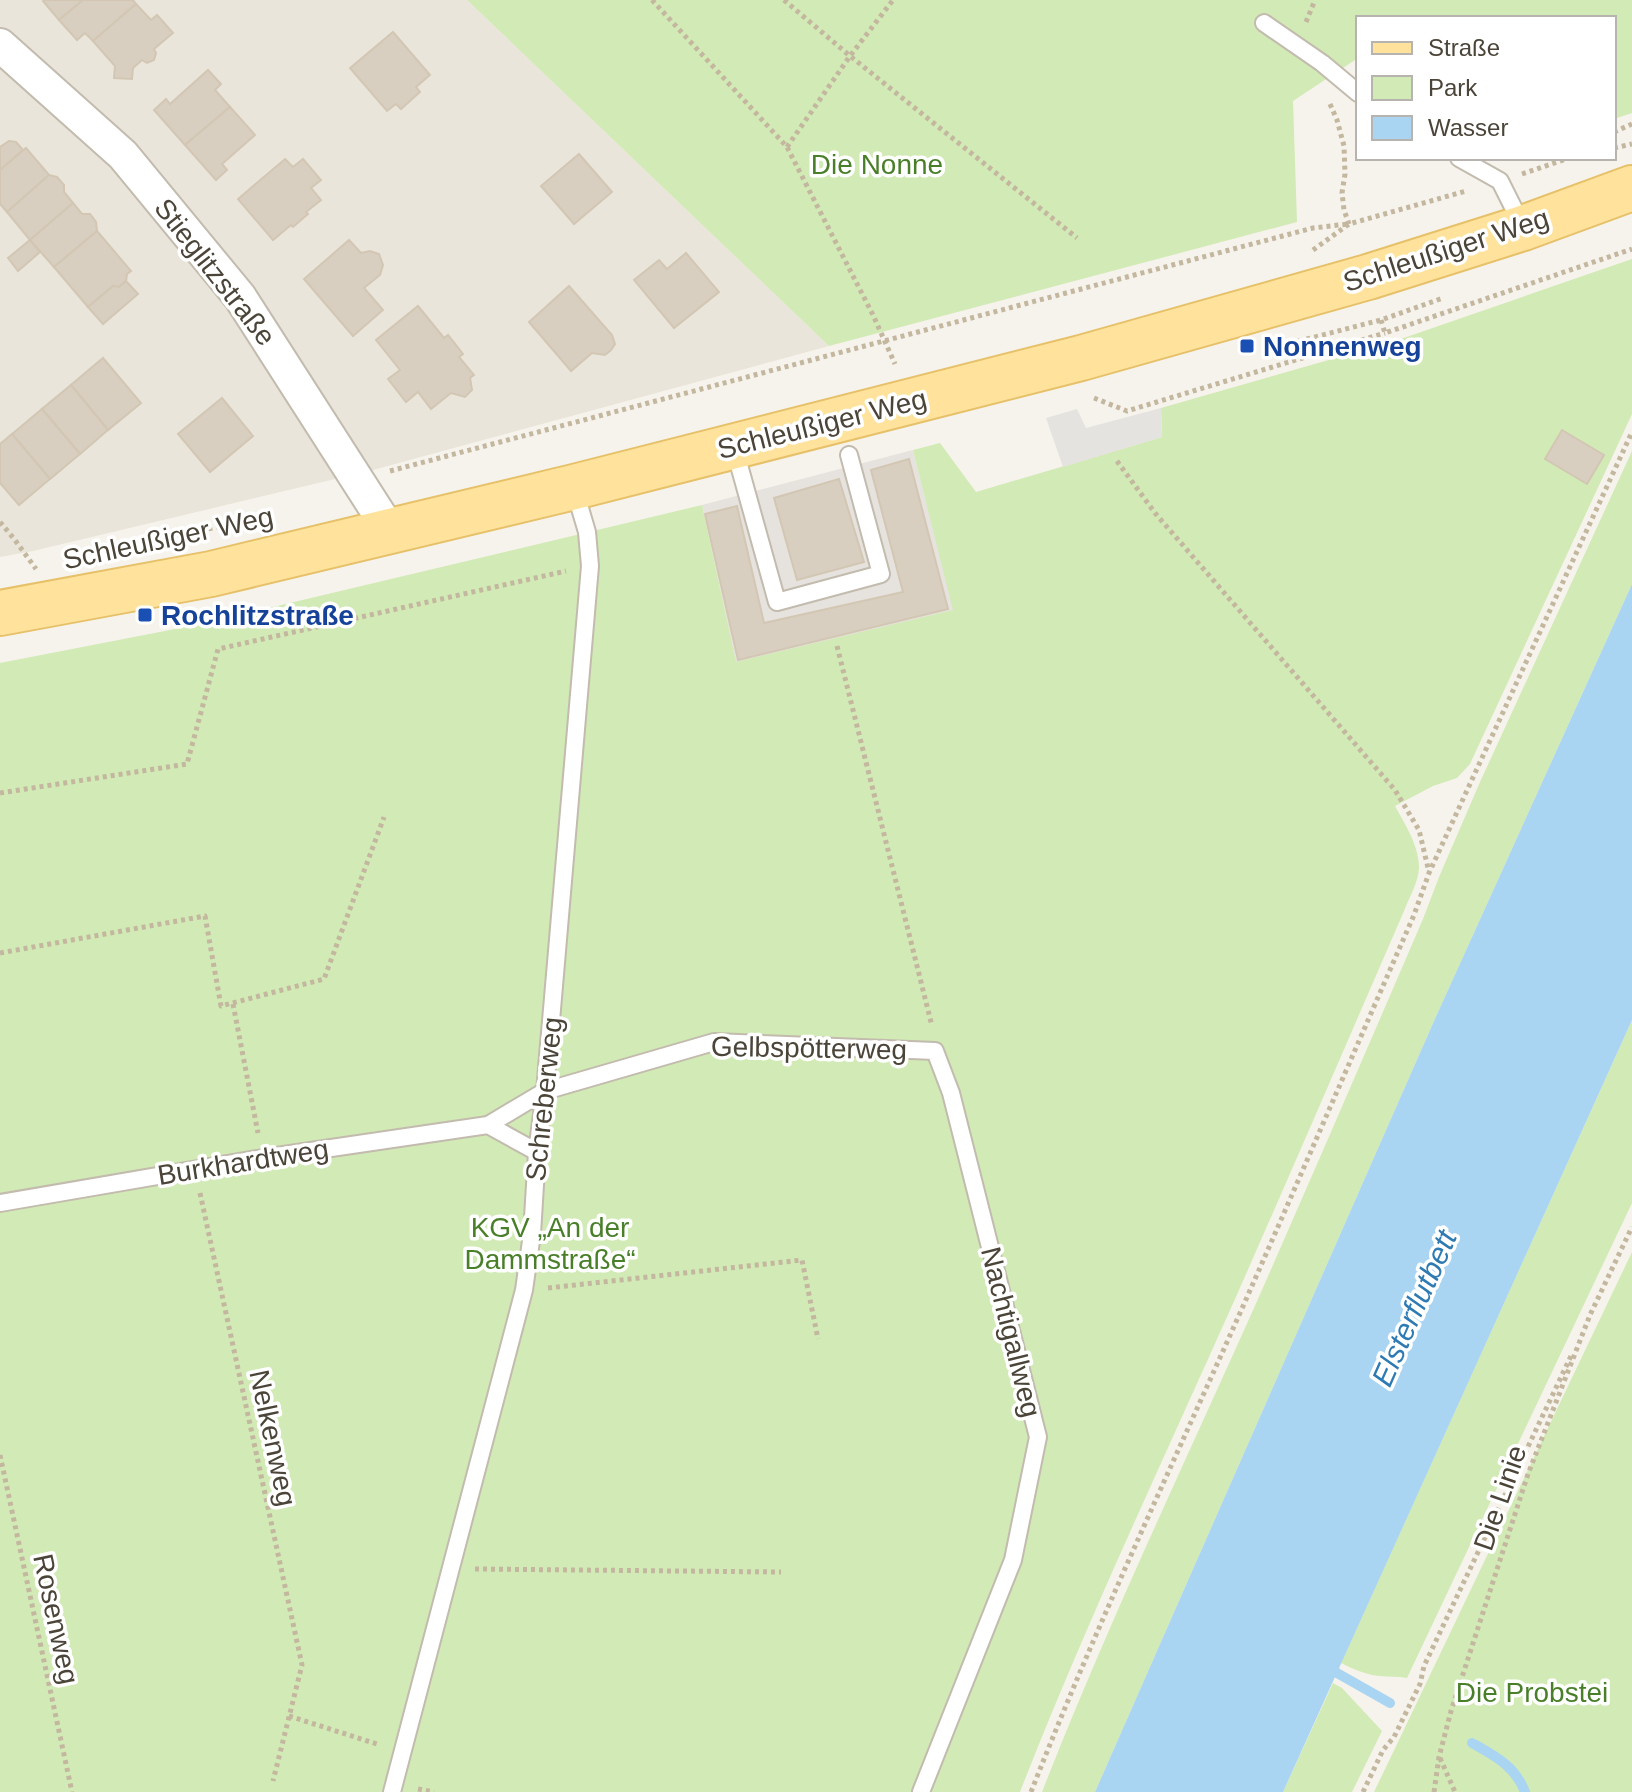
<svg xmlns="http://www.w3.org/2000/svg" width="1632" height="1792" viewBox="0 0 1632 1792" font-family="Arial,sans-serif">
<rect width="100%" height="100%" fill="#f6f3ec"/>
<!-- residential -->
<path fill="#eae5da" d="M0,0H467L829,346L373,470L33,551L0,557Z"/>
<!-- industrial -->
<path fill="#e6e2dd" d="M913,450L954,610L736,663L702,505Z"/>
<!-- green -->
<g fill="#d2eab5">
<path d="M467,0H1632V113L1614,119V18H1358V58L1293,101L1297,222L829,346Z"/>
<path d="M1632,259V414L1470,764L1457,778L1433,786L1395,806C1405,824 1419,846 1419,867C1419,881 1409,898 1404,911C1348,1040 1292,1170 1235,1299C1162,1463 1085,1625 1020,1792H0V663L206,623L702,505L736,662L953,610L913,450L940,443L976,492L1162,437L1161,408L1395,341Z"/>
<path d="M1632,451V584L1434,1021L1095,1792H1042C1106,1628 1182,1469 1254,1308C1311,1179 1367,1049 1423,919L1439,877L1480,782Z"/>
<path d="M1632,1020V1203L1407,1678C1398,1676 1389,1677 1380,1676C1367,1675 1353,1669 1341,1663Z"/>
<path d="M1632,1252V1792H1374L1399,1740Z"/>
<path d="M1333,1683L1342,1688L1382,1731L1352,1792H1283Z"/>
</g>
<!-- parking -->
<path fill="#e5e3e0" d="M1161,408L1162,437L1063,467L1046,418L1077,409L1086,428Z"/>
<!-- water -->
<path fill="#a9d4f2" d="M1632,584V1020L1283,1792H1095L1434,1021Z"/>
<g fill="none" stroke-linecap="round" stroke-linejoin="round">
<!-- stream -->
<g stroke="#a9d4f2" stroke-width="10">
<path d="M1327,1665L1337,1673L1390,1703"/>
<path d="M1472,1743C1495,1756 1515,1766 1525,1792"/>
</g>
</g>
<!-- building -->
<g fill="#d8cfc1" stroke="#d3c7b4" stroke-width="2">
<path d="M44,0H83L59,20L43,1Z"/>
<path d="M83,0H133L136,4L93,41L85,33L77,40L59,20Z"/>
<path d="M136,4L151,20L157,15L173,33L154,49L156,53L154,60L147,63L142,60L133,68L132,79L114,78L115,66L93,41Z"/>
<path d="M393,32L430,75L416,87L420,92L401,109L396,104L387,111L350,68Z"/>
<path d="M208,70L221,84L215,90L230,107L185,145L154,110L166,99L170,104Z"/>
<path d="M230,107L255,135L222,164L227,170L216,180L185,145Z"/>
<path d="M9,141L16,142L23,150L0,170V147Z"/>
<path d="M26,148L49,175L7,212L0,204V170Z"/>
<path d="M579,154L612,192L574,224L541,186Z"/>
<path d="M285,159L293,167L303,159L321,180L311,188L321,200L306,212L308,214L293,227L291,225L273,240L238,199Z"/>
<path d="M49,175L57,177L64,185V192L73,203L30,240L7,212Z"/>
<path d="M73,203L82,214H90L96,222L97,231L54,267L30,240Z"/>
<path d="M97,231L131,271L127,274L126,281L119,287L113,286L88,307L54,267Z"/>
<path d="M30,240L40,252L18,271L8,258Z"/>
<path d="M349,240L361,253L370,251L379,254L383,265L380,275L364,288L383,310L353,336L304,279Z"/>
<path d="M686,253L719,292L674,328L634,280L659,260L667,269Z"/>
<path d="M126,281L138,294L103,324L88,307L113,286L119,287Z"/>
<path d="M569,286L612,335L615,344L611,350L605,355L592,353L571,371L529,322Z"/>
<path d="M418,306L444,338L448,335L463,354L459,357L474,375L470,378L472,390L465,397L451,393L431,409L418,392L406,402L388,379L400,370L376,340Z"/>
<path d="M103,358L141,403L108,430L71,385Z"/>
<path d="M71,385L108,430L80,454L42,409Z"/>
<path d="M222,398L253,436L210,472L178,434Z"/>
<path d="M42,409L80,454L50,479L12,434Z"/>
<path d="M1562,430L1604,455L1587,484L1545,459Z"/>
<path d="M12,434L50,479L19,505L0,483V444Z"/>
<path d="M909,459L948,609L738,660L705,514L737,506L764,623L903,592L871,470Z"/>
<path d="M839,479L864,562L797,580L774,498Z"/>
</g>
<g fill="none" stroke-linecap="round" stroke-linejoin="round">
<defs>
<g id="service">
<path d="M1264,23L1322,63L1358,93"/>
<path d="M1459,158L1500,181L1523,227"/>
<path d="M734,447L777,602L881,574L849,455"/>
<path d="M488,1125L545,1091L714,1042L935,1051L951,1093L1038,1437L1013,1560L921,1792"/>
<path d="M0,1203L263,1158L488,1125L537,1152"/>
<path d="M392,1792L524,1290L532,1234L537,1152L545,1091L590,566L587,532L574,488"/>
</g>
<path id="minor" d="M0,45L123,155L240,297L390,531"/>
<path id="primary" d="M0,613L211,574L574,487L1081,358L1368,277L1523,228L1632,188"/>
</defs>
<!-- service casing -->
<use href="#service" stroke="#c2bbae" stroke-width="20"/>
<!-- minor casing -->
<use href="#minor" stroke="#c2bbae" stroke-width="36"/>
<!-- primary casing -->
<use href="#primary" stroke="#e6c16a" stroke-width="48"/>
<!-- path -->
<g stroke="#c4b79f" stroke-width="5" stroke-dasharray="4 4" stroke-linecap="butt">
<path d="M652,0L787,147L873,315L895,364"/>
<path d="M784,0L850,56L1077,238"/>
<path d="M1306,22L1315,0"/>
<path d="M1330,104L1337,120L1344,146L1345,174L1342,193L1344,210L1349,224"/>
<path d="M1614,132L1632,124"/>
<path d="M787,147L850,56L893,0"/>
<path d="M1614,148L1632,144"/>
<path d="M1522,174L1569,158"/>
<path d="M1313,250L1349,224L1466,191"/>
<path d="M1381,320L1385,333L1632,249"/>
<path d="M1291,343L1381,320L1443,298"/>
<path d="M1094,398L1127,411L1385,333"/>
<path d="M1117,461L1155,513L1395,790L1419,830L1429,872"/>
<path d="M390,471L1313,228L1348,224"/>
<path d="M0,522L15,540L36,569"/>
<path d="M138,544L273,515"/>
<path d="M837,646L932,1026"/>
<path d="M0,793L187,764L218,649L566,571"/>
<path d="M0,953L205,916L221,1006L324,979L384,817"/>
<path d="M233,1004L258,1133"/>
<path d="M200,1193L302,1665L273,1781"/>
<path d="M548,1288L802,1260L818,1339"/>
<path d="M0,1455L72,1792"/>
<path d="M475,1569L781,1572"/>
<path d="M289,1716L380,1745"/>
<path d="M1440,1758L1455,1792"/>
<path d="M418,1789L434,1792"/>
<path d="M1031,1792C1096,1626 1172,1466 1244,1304C1301,1175 1357,1045 1414,915L1429,873L1632,432"/>
<path d="M1363,1792L1383,1750L1394,1737L1420,1684L1424,1666L1571,1356"/>
<path d="M1434,1792L1439,1757L1451,1711L1528,1474L1590,1315L1632,1227"/>
</g>
<!-- service -->
<use href="#service" stroke="#fff" stroke-width="16"/>
<!-- minor -->
<use href="#minor" stroke="#fff" stroke-width="32"/>
<!-- primary -->
<use href="#primary" stroke="#ffe39c" stroke-width="44"/>
</g>
<!-- markers -->
<g fill="#1a4fb4" stroke="#fff" stroke-width="3">
<rect x="1239" y="338" width="16" height="16" rx="4"/>
<rect x="137" y="607" width="16" height="16" rx="4"/>
</g>
<g text-anchor="middle" dominant-baseline="central" stroke-width="7" stroke-linejoin="round" paint-order="stroke">
<!-- park labels -->
<g font-size="28" fill="#4a7f2a" stroke="#fff">
<text x="877" y="164">Die Nonne</text>
<text x="550" y="1227">KGV „An der<tspan x="550" dy="32">Dammstraße“</tspan></text>
<text x="1532" y="1692">Die Probstei</text>
</g>
<!-- street labels -->
<g font-size="28" fill="#4b4439" stroke="#fff">
<text transform="translate(1446 250) rotate(-18)">Schleußiger Weg</text>
<text transform="translate(215 272) rotate(52)">Stieglitzstraße</text>
<text transform="translate(822 424) rotate(-14)">Schleußiger Weg</text>
<text transform="translate(168 538) rotate(-12)">Schleußiger Weg</text>
<text transform="translate(809 1048) rotate(1)">Gelbspötterweg</text>
<text transform="translate(544 1099) rotate(-84)">Schreberweg</text>
<text transform="translate(243 1162) rotate(-9)">Burkhardtweg</text>
<text transform="translate(1011 1332) rotate(76)">Nachtigallweg</text>
<text transform="translate(273 1438) rotate(78)">Nelkenweg</text>
<text transform="translate(1500 1498) rotate(-71)">Die Linie</text>
<text transform="translate(56 1619) rotate(78)">Rosenweg</text>
</g>
<!-- transit labels -->
<g font-size="28" font-weight="bold" fill="#164399" stroke="#fff" text-anchor="start">
<text x="1263" y="346">Nonnenweg</text>
<text x="161" y="615">Rochlitzstraße</text>
</g>
<!-- water labels -->
<g font-size="30" font-style="italic" fill="#2e7ab2" stroke="#fff">
<text transform="translate(1414 1308) rotate(-66)">Elsterflutbett</text>
</g>
</g>
<!-- legend -->
<rect x="1356" y="16" width="260" height="144" fill="#ffffff" stroke="#b7b4b0" stroke-width="2"/>
<rect x="1372" y="42" width="40" height="12" fill="#ffe39c" stroke="#b7b4b0" stroke-width="2"/>
<text x="1428" y="56" font-size="24" fill="#4b4439">Straße</text>
<rect x="1372" y="76" width="40" height="24" fill="#d2eab5" stroke="#b7b4b0" stroke-width="2"/>
<text x="1428" y="96" font-size="24" fill="#4b4439">Park</text>
<rect x="1372" y="116" width="40" height="24" fill="#a9d4f2" stroke="#b7b4b0" stroke-width="2"/>
<text x="1428" y="136" font-size="24" fill="#4b4439">Wasser</text>
</svg>
